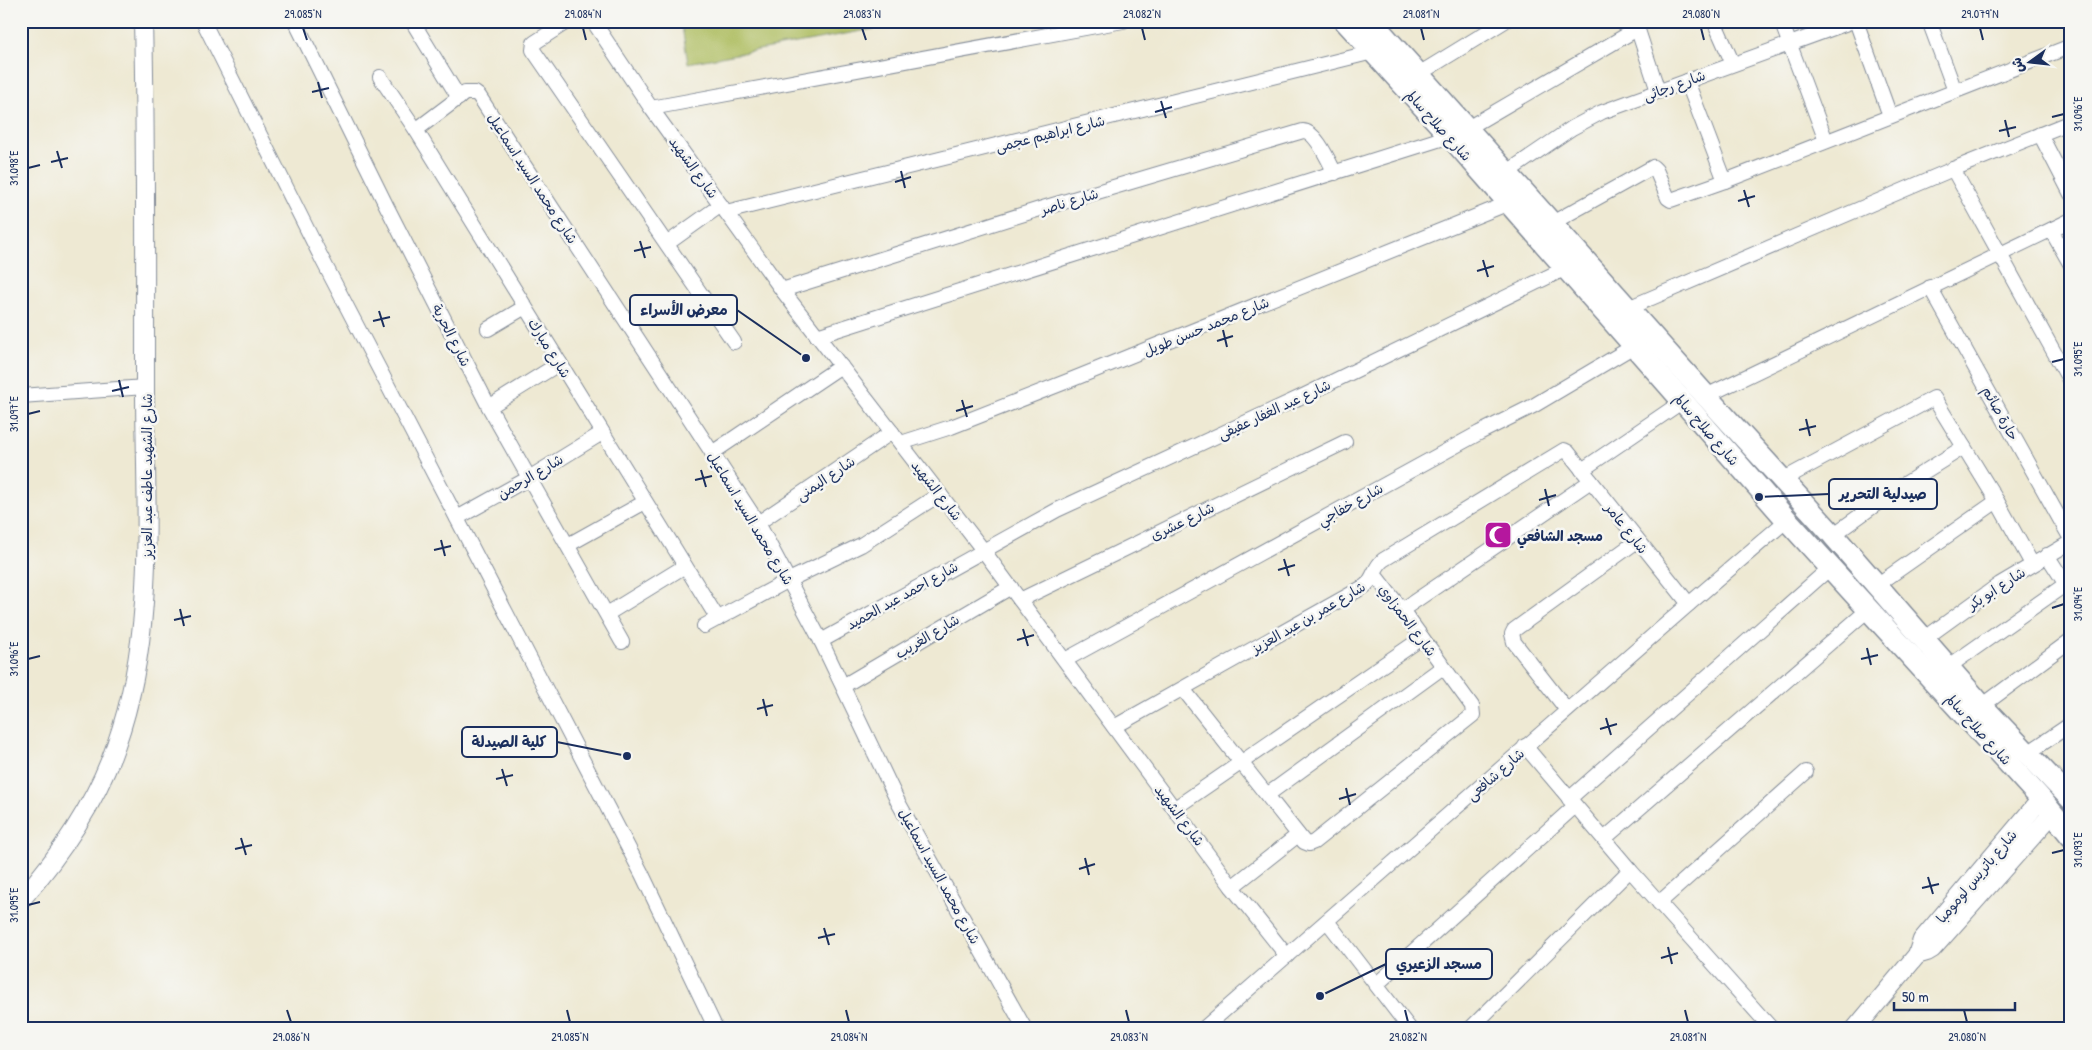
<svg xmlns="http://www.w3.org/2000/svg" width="2092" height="1050" viewBox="0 0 2092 1050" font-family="'Patrick Hand','Playpen Sans Arabic',sans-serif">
<rect width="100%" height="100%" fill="#f6f6f2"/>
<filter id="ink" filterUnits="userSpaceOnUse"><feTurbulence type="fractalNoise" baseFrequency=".02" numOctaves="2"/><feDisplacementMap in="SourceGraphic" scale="10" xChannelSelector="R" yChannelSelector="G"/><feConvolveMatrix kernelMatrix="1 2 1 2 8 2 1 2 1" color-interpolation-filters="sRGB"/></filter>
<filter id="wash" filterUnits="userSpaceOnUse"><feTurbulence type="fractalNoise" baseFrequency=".0096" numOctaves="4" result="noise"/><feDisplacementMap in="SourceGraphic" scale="20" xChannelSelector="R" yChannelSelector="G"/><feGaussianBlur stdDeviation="1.12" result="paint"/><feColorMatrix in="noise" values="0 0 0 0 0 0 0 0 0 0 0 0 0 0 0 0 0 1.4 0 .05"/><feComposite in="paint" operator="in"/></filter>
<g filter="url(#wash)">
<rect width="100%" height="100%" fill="#eee9d3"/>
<!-- park -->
<path fill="#aebd60" stroke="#64765f" d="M681,21H916L688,63Z"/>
</g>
<g filter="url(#ink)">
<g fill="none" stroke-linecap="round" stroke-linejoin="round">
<defs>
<g id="minor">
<path d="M203,21L323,261L642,874L716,1029"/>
<path d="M295,21L386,205L489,407L622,642"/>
<path d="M412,21L459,98"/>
<path d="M568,21L534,43L533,50L734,342"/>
<path d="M593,21L651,108L782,290L983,550L1232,887L1287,956"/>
<path d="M1635,21L1658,91"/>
<path d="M1714,21L1733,64"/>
<path d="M1781,21L1826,141"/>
<path d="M1856,21L1890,116"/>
<path d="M1929,21L1955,91"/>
<path d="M1417,75L1505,21"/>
<path d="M380,77L416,130L718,619"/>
<path d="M1687,81L1725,181L2071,46"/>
<path d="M651,108L1123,21"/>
<path d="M1466,129L1637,29"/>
<path d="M416,130L465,93H475L479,96L758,523L821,641L898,802L1025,1029"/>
<path d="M2040,134L2071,194"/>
<path d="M1953,169L2071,383"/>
<path d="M1506,173L1572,128L1602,112L1853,21"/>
<path d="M726,212L1373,52"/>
<path d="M1552,223L1653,167L1656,170L1668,198L1671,200L1725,181"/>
<path d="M2051,230L2071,265"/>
<path d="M668,243L721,205"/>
<path d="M1930,287L2071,539"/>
<path d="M782,290L1043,208L1303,131C1316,131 1329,162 1335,173"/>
<path d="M1628,308L1953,169L2071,122"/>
<path d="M488,329L525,307"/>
<path d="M817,336L1450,136"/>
<path d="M21,396L145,387"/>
<path d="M1706,396L2071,220"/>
<path d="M489,407L560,363"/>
<path d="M901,443L951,427L1073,379L1509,203"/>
<path d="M712,453L841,366"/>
<path d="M1582,470L1683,401"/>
<path d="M1782,480L1934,398L1997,501L2032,564"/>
<path d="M457,518L529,478L602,433"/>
<path d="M758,523L892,432"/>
<path d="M1833,535L1900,487L1964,447"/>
<path d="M568,545L645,502"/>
<path d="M2047,555L2070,591"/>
<path d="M1877,585L1997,501"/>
<path d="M1020,600L1345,442"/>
<path d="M1402,610L1591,481"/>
<path d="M607,614L685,566"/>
<path d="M704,626L789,580L861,545L940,494"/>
<path d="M1924,639L2000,584L2071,542"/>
<path d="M821,641L1057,510L1305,395L1566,268"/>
<path d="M1065,660L1479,433L1533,406L1634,346"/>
<path d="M1948,667L2066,584"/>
<path d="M843,686L1011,587"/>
<path d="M1183,689L1304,842L1309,844L1314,842L1473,715L1472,706L1402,610L1374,574"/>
<path d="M1982,706L2071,640"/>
<path d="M1567,710L1514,642L1512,634L1514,630L1637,541"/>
<path d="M1114,727L1365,586C1374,579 1374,567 1383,560L1564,450L1568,452L1689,604"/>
<path d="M1525,746L1630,870L1772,1029"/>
<path d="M2028,753L2071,724"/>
<path d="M1267,795L1443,667"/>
<path d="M1569,799L1831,567"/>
<path d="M1175,808L1422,638"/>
<path d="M1604,839L1869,609"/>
<path d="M1232,887L1298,835"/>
<path d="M1659,903L1806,772"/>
<path d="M1327,921L1410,1029"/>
<path d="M1377,984L1575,806"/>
<path d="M1203,1029L1689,604L1787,520"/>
<path d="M1470,1029L1630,870"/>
</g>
<g id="tertiary">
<path d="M21,900C61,854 96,803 116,745C157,630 145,506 145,387C145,265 146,143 143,21"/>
<path d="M1917,955L1927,952L1932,949L2053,813"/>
<path d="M1855,1029L1917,955L1922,940L2041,799"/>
</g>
<g id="primary">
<path d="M1345,21L1450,136L1787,520L2041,799L2071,836"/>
<path d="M1371,21L1706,396L1833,535L1982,706L2071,799"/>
</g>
</defs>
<!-- minor casing -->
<use href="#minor" stroke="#848c98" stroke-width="16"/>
<!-- tertiary casing -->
<use href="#tertiary" stroke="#848c98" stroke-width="20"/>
<!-- primary casing -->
<use href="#primary" stroke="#848c98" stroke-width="24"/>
<!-- minor -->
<use href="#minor" stroke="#fff" stroke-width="14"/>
<!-- tertiary -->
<use href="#tertiary" stroke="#fff" stroke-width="18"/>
<!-- primary -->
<use href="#primary" stroke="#fff" stroke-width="21"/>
</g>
</g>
<!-- ticks -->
<path fill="none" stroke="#1b2f5e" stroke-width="2" d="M303,28L307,40M583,28L586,40M862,28L866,40M1142,28L1145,40M1421,28L1424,40M1701,28L1704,40M1980,28L1983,40M318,82L322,98M312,92L329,88M1161,101L1166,118M1155,112L1172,107M2052,117L2064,114M2005,120L2009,137M1999,131L2016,127M57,151L62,168M51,162L68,158M28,168L40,165M901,171L905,188M895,182L911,177M1744,190L1749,207M1738,201L1755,196M640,241L645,258M634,251L651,247M1483,260L1488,277M1477,271L1494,266M379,311L384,327M373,321L390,317M1223,330L1227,347M1217,341L1233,336M2052,362L2064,359M119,380L123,397M112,391L129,387M962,400L967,417M956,411L973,406M28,414L40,411M1806,419L1810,436M1799,430L1816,426M701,470L706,487M695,480L712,476M1545,489L1549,506M1539,500L1556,495M441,540L445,556M434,550L451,546M1284,559L1289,576M1278,570L1295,565M2052,608L2064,604M180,609L184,626M174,620L191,616M1023,629L1028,646M1017,640L1034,635M1867,648L1871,665M28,659L40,656M1861,659L1878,655M763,699L767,716M757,709L773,705M1606,718L1611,735M1600,729L1617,724M502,769L507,786M496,779L513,775M1346,788L1350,805M1339,799L1356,794M241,838L246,855M235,849L252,845M2052,853L2064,850M1085,858L1089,875M1079,869L1095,864M1928,877L1933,894M1922,888L1939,884M28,905L40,902M824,928L829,945M818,938L835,934M1668,947L1672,964M1661,958L1678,953M287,1010L291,1022M567,1010L570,1022M846,1010L849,1022M1126,1010L1129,1022M1405,1010L1408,1022M1685,1010L1688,1022M1964,1010L1967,1022"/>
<!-- icons -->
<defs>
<symbol id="mosque-square" viewBox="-11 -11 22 22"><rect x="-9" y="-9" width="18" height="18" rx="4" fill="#b5179e" stroke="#f6f6f2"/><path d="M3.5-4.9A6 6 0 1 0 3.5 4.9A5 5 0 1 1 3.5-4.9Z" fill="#fff"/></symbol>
</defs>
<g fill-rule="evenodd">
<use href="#mosque-square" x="1482" y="519" width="32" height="32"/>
</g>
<g text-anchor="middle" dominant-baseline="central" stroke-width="5" stroke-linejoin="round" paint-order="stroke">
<!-- street labels -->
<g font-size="14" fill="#1b2f5e" stroke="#f6f6f2">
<text transform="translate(1674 85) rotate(-20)">شارع رجائى</text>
<text transform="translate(1439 125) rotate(48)">شارع صلاح سالم</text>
<text transform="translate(1050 133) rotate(-14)">شارع ابراهيم عجمى</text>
<text transform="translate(694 167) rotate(54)">شارع الشهيد</text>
<text transform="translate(533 178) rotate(57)">شارع محمد السيد اسماعيل</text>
<text transform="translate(1069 201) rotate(-17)">شارع ناصر</text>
<text transform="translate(1206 326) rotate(-22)">شارع محمد حسن طويل</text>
<text transform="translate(452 335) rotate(63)">شارع الحرية</text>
<text transform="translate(550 348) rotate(58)">شارع مبارك</text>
<text transform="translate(1274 409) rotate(-25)">شارع عبد الغفار عفيفى</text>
<text transform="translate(2001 413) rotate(61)">حارة صائم</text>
<text transform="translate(1707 429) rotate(49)">شارع صلاح سالم</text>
<text transform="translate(146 476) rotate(-90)">شارع الشهيد عاطف عبد العزيز</text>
<text transform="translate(530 476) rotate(-31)">شارع الرحمن</text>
<text transform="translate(825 478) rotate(-34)">شارع اليمنى</text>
<text transform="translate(937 490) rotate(52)">شارع الشهيد</text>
<text transform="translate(1350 504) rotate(-29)">شارع خفاجي</text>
<text transform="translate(751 518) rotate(59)">شارع محمد السيد اسماعيل</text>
<text transform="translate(1182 521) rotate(-26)">شارع عشرى</text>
<text transform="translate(1627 528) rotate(52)">شارع عامر</text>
<text transform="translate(1996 588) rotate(-33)">شارع ابو بكر</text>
<text transform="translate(902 595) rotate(-29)">شارع احمد عبد الحميد</text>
<text transform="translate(1308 617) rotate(-30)">شارع عمر بن عبد العزيز</text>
<text transform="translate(1408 620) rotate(53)">شارع الحمزاوي</text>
<text transform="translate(927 636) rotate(-31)">شارع الغريب</text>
<text transform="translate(1979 729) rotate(48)">شارع صلاح سالم</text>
<text transform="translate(1495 774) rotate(-41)">شارع شافعى</text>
<text transform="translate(1180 815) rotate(53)">شارع الشهيد</text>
<text transform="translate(940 876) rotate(61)">شارع محمد السيد اسماعيل</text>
<text transform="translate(1976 876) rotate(-50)">شارع باتريس لومومبا</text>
</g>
<!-- poi labels -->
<g font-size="14" font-weight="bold" fill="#1b2f5e" stroke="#f6f6f2" text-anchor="start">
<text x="1517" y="535">مسجد الشافعي</text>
</g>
</g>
<!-- callouts -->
<path fill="none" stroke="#1b2f5e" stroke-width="2" d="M806 358L737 310M1759 497L1829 494M627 756L557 742M1320 996L1386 964"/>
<g fill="#1b2f5e" stroke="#f6f6f2" stroke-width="2">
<circle cx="806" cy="358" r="5"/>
<circle cx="1759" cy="497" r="5"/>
<circle cx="627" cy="756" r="5"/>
<circle cx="1320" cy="996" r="5"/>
</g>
<g fill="#f6f6f2" stroke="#1b2f5e" stroke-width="2">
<rect x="630" y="295" width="107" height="30" rx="5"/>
<rect x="1829" y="479" width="108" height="30" rx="5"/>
<rect x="462" y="727" width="95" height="30" rx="5"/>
<rect x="1386" y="949" width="106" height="30" rx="5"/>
</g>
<g font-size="15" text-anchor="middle" font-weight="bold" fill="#1b2f5e">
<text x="684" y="315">معرض الأسراء</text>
<text x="1883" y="499">صيدلية التحرير</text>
<text x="509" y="747">كلية الصيدلة</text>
<text x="1439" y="969">مسجد الزعيري</text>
</g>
<!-- margin -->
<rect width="2092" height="1050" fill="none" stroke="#f6f6f2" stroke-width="55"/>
<!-- north arrow -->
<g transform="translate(2030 62) rotate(255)" stroke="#f6f6f2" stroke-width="4" paint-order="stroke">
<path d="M0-4L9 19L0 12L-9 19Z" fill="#1b2f5e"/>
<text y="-8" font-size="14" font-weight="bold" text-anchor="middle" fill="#1b2f5e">ش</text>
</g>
<!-- scale -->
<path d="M1894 1002v8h121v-8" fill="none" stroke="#1b2f5e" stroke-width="2.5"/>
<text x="1902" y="1002" font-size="15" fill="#1b2f5e" stroke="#f6f6f2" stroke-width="4" paint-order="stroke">50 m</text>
<rect x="28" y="28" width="2036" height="994" fill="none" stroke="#1b2f5e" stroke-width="2"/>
<g font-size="12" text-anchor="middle" fill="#1b2f5e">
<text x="303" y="18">29.085°N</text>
<text x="583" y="18">29.084°N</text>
<text x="862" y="18">29.083°N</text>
<text x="1142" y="18">29.082°N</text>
<text x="1421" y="18">29.081°N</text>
<text x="1701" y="18">29.080°N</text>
<text x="1980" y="18">29.079°N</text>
<text transform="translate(2078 114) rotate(-90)" y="4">31.096°E</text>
<text transform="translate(14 168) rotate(-90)" y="4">31.098°E</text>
<text transform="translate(2078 359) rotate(-90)" y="4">31.095°E</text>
<text transform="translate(14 414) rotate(-90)" y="4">31.097°E</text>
<text transform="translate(2078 604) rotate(-90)" y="4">31.094°E</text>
<text transform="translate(14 659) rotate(-90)" y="4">31.096°E</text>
<text transform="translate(2078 850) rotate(-90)" y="4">31.093°E</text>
<text transform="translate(14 905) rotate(-90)" y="4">31.095°E</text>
<text x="291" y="1041">29.086°N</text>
<text x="570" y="1041">29.085°N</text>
<text x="849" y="1041">29.084°N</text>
<text x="1129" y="1041">29.083°N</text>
<text x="1408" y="1041">29.082°N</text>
<text x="1688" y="1041">29.081°N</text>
<text x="1967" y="1041">29.080°N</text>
</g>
</svg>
